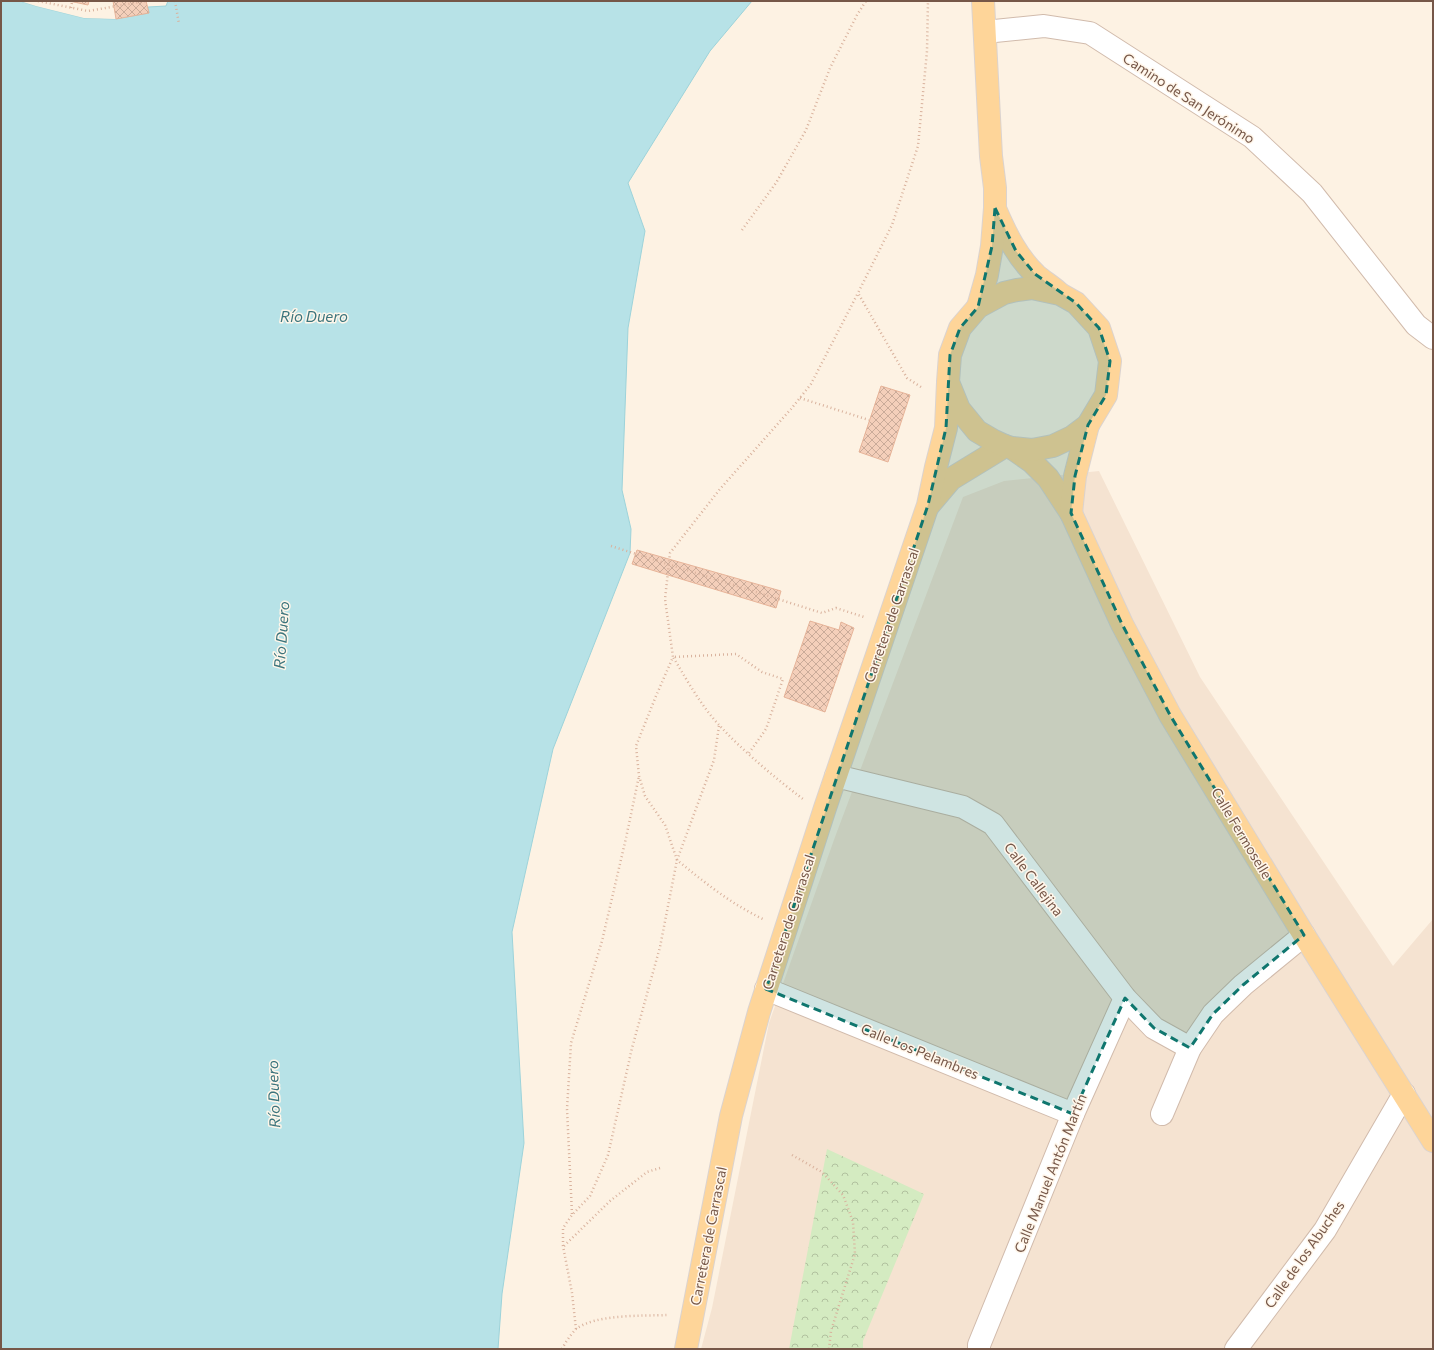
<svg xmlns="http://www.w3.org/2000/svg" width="1434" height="1350" viewBox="0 0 1434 1350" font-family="Commissioner,sans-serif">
<defs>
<pattern id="park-crowns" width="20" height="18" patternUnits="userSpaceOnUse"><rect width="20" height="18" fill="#d4ebc1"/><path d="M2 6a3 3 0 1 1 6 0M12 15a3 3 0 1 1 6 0" fill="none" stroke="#b1c19f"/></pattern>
<pattern id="building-cross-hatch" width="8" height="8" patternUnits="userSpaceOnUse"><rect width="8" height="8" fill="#f4cfba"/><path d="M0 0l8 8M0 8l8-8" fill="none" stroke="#caab99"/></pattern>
</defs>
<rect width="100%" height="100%" fill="#fdf2e3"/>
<!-- residential -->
<path fill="#f5e3d1" d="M1099,471L1200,677L1393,966L1433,919V1349H701L712,1308L769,1023L835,837L963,497L1004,481Z"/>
<!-- park -->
<path fill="url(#park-crowns)" d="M827,1149L924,1194L863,1341V1349H789Z"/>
<!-- water -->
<path fill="#b7e2e7" stroke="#9dd3da" d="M1,1H20L36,6L84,18L115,19L149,13L148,7L166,6L168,1H752L710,51L628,183L645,231L628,328L622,490L631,529L630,553L553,749L512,932L524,1143L502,1294L498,1349H1Z"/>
<!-- pier -->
<path fill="#fdf2e3" d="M20,1H27L84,16L115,17L116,19L84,18L36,6Z"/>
<!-- building -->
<g fill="url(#building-cross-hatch)" stroke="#e7b499">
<path d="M69,1H89L88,5Z"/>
<path d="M113,1H146L149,13L116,19Z"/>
<path d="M881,386L910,395L888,462L859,452Z"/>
<path d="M637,550L781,591L776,608L632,564Z"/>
<path d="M810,621L839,630L841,622L854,628L825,712L784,697Z"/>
</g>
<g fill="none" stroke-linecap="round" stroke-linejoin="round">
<defs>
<g id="minor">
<path d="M985,32L1044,26L1090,33L1252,137L1312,193L1416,325L1433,338"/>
<path d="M836,776L963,807L993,824L1125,998L1154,1028L1190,1048"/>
<path d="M766,989L1073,1114"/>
<path d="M1162,1114L1190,1048L1213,1014L1243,985L1304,935"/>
<path d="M979,1349V1345L1073,1114L1125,998"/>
<path d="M1236,1349L1325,1230L1404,1094"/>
</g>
<g id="major">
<path d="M996,211C1006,234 1017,257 1036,275C1043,281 1051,286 1058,292"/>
<path d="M978,307L987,275L992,246L995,208V188L991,156L983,1"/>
<path d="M1012,448L1032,462L1048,478L1071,513L1122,624L1170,715L1304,935L1433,1141"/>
<path d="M929,505L951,479L1005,446"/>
<path d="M1071,513L1075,476L1088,425"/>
<path d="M686,1349L731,1116L759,1012L825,808L928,505L936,467L946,428L948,382L950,355L960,328L978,307L1004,293L1017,290L1032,288L1060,294L1076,303L1099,328L1110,361L1106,395L1088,425L1072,437L1053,446L1032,450L1012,448L1005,446L994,441L977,431L959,409L948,382"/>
</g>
</defs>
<!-- minor casing -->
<use href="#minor" stroke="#d1bbac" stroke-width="24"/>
<!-- major casing -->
<use href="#major" stroke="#dbd3cf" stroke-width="24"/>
<!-- path -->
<g stroke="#d9b29d" stroke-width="2.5" stroke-dasharray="1 3" stroke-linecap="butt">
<path d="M38,1L88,11L146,1"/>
<path d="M175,1L179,24"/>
<path d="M71,8L72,2"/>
<path d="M742,230L776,183L806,130L830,68L857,15L866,1"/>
<path d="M921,387L907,378L858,293L892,225L918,146L927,51L928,1"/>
<path d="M800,398L869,420"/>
<path d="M611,546L822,613L836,608L864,617"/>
<path d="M719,726L714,760L677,860C704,882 731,904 763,919"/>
<path d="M749,753L766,729L783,679L762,672L736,654L673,657C687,680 701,706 720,726C743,751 775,778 803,799"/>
<path d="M792,1155L822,1172L843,1195L853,1222L855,1254L831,1331L829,1349"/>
<path d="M572,1214L567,1109L571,1043L602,941L626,838L639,776"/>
<path d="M564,1246L610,1201L647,1172L660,1168"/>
<path d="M576,1329L572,1293L563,1246V1228L572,1215L590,1196L608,1155L632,1048L660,947L677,860L665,825L645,796L639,776L636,746L656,696L673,657L665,599L670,553L720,489L791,409L811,384L858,293"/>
<path d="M562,1349C565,1343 571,1334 576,1329C596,1314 643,1316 667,1315"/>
</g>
<!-- minor -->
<use href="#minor" stroke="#fff" stroke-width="22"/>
<!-- major -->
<use href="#major" stroke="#fed599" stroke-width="22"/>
</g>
<!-- marked area -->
<path fill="#0f766e" fill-opacity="0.2" stroke="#0f766e" stroke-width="3" stroke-dasharray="8 5" stroke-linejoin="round" d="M995,208L1016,251L1035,274L1076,303L1099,328L1110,361L1106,395L1088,425L1075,476L1071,513L1122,624L1170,715L1304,935L1243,985L1213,1014L1190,1048L1154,1028L1125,998L1073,1114L766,989L928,505L946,428L950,355L960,328L978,307L992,246Z"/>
<g text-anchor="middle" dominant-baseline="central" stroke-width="3" stroke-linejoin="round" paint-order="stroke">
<!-- street labels -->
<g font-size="14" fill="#765748" stroke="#fff6ea">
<text transform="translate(1189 98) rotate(33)">Camino de San Jerónimo</text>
<text transform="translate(891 615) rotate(-71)">Carretera de Carrascal</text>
<text transform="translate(1242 833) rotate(59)">Calle Fermoselle</text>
<text transform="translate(1034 879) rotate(53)">Calle Callejina</text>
<text transform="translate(788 922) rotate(-72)">Carretera de Carrascal</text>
<text transform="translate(920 1051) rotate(22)">Calle Los Pelambres</text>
<text transform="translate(1050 1173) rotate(-68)">Calle Manuel Antón Martín</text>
<text transform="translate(708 1236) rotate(-79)">Carretera de Carrascal</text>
<text transform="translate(1304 1254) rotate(-55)">Calle de los Abuches</text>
</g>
<!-- water labels -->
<g font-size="15" font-style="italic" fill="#3b747c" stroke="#fff6ea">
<text x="314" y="316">Río Duero</text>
<text transform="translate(281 635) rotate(-86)">Río Duero</text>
<text transform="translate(273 1094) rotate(-92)">Río Duero</text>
</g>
</g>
<!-- border -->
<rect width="1434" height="1350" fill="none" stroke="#765748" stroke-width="4"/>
</svg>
